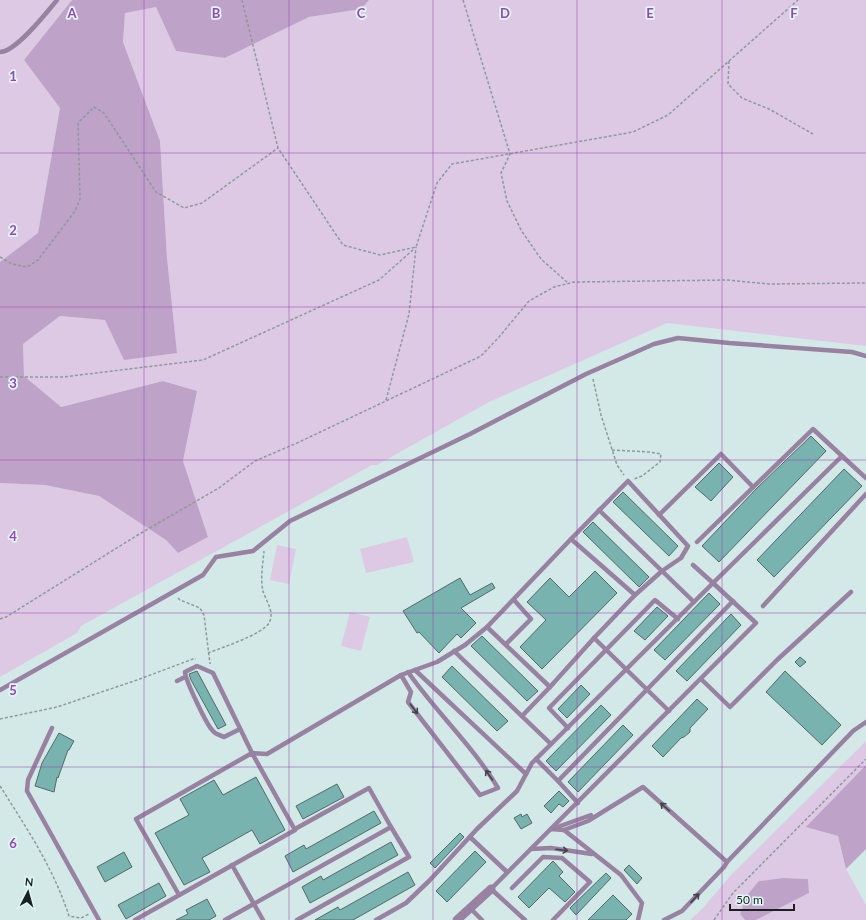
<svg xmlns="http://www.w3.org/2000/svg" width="866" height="920" viewBox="0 0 866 920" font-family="Lato,sans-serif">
<rect width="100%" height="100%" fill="#d2e9e8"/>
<!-- green -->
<g fill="#ddc9e4">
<path d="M0,0H72L24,60L60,108L38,233L0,262Z"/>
<path d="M369,0H866V346L667,323L489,402L377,465H372L81,626L77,633L0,677V483L45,485L99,496L166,540L178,553L208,537L183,461L197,391L163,381L60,407L24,376L23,344L60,316L105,320L177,353L167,258L160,141L123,42L125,12L156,7L176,51L225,58L309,17L361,9Z"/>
<path d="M407,537L414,562L366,573L360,549Z"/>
<path d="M277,545L296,549L289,584L270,580Z"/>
<path d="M350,612L370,617L361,651L341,646Z"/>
<path d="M866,741V765L807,827L838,836L846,869L866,905V920H756L809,893L808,879L783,878L759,881L740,914L745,920H690L702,909L731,875Z"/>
</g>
<!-- forest -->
<g fill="#bea2c8">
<path d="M72,0H369L361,9L309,17L225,58L176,51L156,7L125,13L123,42L160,141L167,258L177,353L124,360L105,320L60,316L23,344L24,376L61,407L163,381L197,391L183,461L208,537L178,553L166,540L99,496L45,485L0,483V262L38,233L60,108L24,60Z"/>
<path d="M866,765V849L846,869L838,836L806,827Z"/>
<path d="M783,878L808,879L809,893L756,920H745L740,914L748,894L759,881Z"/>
</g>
<!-- building -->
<g fill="#78b3b0" stroke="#546968">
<path d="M811,436L826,451L719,562L702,546L756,489Z"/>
<path d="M719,463L733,477L711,501L695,487Z"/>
<path d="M844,469L862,486L774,577L757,560Z"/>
<path d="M623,492L678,546L669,556L613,502Z"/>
<path d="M593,522L649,577L639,587L583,532Z"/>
<path d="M595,571L617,593L542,669L520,647L546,620L527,602L550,578L569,597Z"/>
<path d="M460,578L470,595L492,583L495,588L461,608L476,623L461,638L457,634L439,653L419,632L417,633L403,611Z"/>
<path d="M709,593L720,604L665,660L654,650Z"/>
<path d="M657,607L668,616L645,640L634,631Z"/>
<path d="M731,614L741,625L687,681L676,671Z"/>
<path d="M482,636L538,691L527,701L471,646Z"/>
<path d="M800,657L806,662L800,667L795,662Z"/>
<path d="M452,666L508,721L497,731L442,677Z"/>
<path d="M197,671L226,725L218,729L191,680L189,674Z"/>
<path d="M785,671L841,725L822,745L766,692Z"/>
<path d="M581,685L590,694L567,718L558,709Z"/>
<path d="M697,699L708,709L690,728V732L684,737L681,738L663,757L652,746Z"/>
<path d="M601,705L611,715L556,771L546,761Z"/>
<path d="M623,725L633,735L578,792L568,782Z"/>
<path d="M59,733L74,741L69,750H68L58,778L57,777L54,792L35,786L42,763Z"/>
<path d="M256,777L285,830L260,844L252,830L202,858L210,872L184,885L155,833L189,815L180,799L214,780L223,795Z"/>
<path d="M337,784L344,797L303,819L296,806Z"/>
<path d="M559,791L569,801L563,807L559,804L551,813L544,806Z"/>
<path d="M374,811L381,823L293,872L285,856L304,845L306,849Z"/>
<path d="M521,814L522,817L527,814L532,823L521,829L514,818Z"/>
<path d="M460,833L464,837L435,868L430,863Z"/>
<path d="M391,842L398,855L310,903L302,887L321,876L323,880Z"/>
<path d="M475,851L486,862L447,902L436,891Z"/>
<path d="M124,852L132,867L105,882L97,867Z"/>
<path d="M553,861L563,872L559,876L575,892L565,902L549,888L529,908L518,897Z"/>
<path d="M629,865L642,878L637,884L624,870Z"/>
<path d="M408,872L415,885L353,920H315L338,907L340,910Z"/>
<path d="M606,873L611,878L576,915L570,908Z"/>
<path d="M159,883L166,896L126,919L118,905Z"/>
<path d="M613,895L632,914L626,920H588Z"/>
<path d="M207,899L216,916L209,920H176L188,914L186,910Z"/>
</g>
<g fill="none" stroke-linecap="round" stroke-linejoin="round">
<!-- path -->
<g stroke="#8a9b9b" stroke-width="1.5" stroke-dasharray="3 2" stroke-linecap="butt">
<path d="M242,0L278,148L343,245L380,255L416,247L437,183L452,164L633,132L668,115L798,0"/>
<path d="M463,0L510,154L501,173L507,201L521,230L541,259L568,283"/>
<path d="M729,61L728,84L742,98L769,109L813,134"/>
<path d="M0,257L12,264L27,267L38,260L75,211L80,199L78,123L94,107L104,113L156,192L184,208L202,203L278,148"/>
<path d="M0,377H63L203,360L379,280L414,249"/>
<path d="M593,379L601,415L617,465L624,475"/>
<path d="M386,400L409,314L416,247"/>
<path d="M612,450L649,452L661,454L660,462L642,476L634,479"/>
<path d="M178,598L180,600L200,608L204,615L210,664"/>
<path d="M0,619L6,617L136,536L219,488L255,461L297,443L481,356L499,337L529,301L554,287L574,282L727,280L769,284L866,283"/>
<path d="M208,653C221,648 263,634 269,623C275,612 266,601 263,591C260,579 263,563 264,551"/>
<path d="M0,719L57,707L137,680L193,659H196"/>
<path d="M0,786C26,827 54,869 69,916L81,918L89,914"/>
<path d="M714,920L733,893L866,759"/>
</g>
<!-- lane -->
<g stroke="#9881a1" stroke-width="4.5">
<path d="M0,52C16,52 47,12 57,0"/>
<path d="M842,456L866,478"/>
<path d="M599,510L694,602"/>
<path d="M659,515L721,454L753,487"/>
<path d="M571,539L628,481L688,546L681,558L662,571L635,595"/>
<path d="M693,565L713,583L842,456L813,429L697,542"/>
<path d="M763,606L866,494"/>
<path d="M487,627L550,687L594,638"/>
<path d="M506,644L531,619L514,600"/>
<path d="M454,651L551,744"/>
<path d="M415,670L526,774"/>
<path d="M401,675L411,692L408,702L480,795L498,788C473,746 436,712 408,672"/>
<path d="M701,679L730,707L777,660L851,592"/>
<path d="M177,681L185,677"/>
<path d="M0,690L203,575L216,557L253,551L290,521L470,434L586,374L654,344L678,338L729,343L852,352L866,356"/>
<path d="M522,716L550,687"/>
<path d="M52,728L28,780L27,791L99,920"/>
<path d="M568,728L549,708L655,600L678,619"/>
<path d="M240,729L224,737C220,735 215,734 213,731C207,726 185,679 185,672L197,666L213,673L252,753L267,754L401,675L437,662L465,645L487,627L571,539L635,595L594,638L669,711"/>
<path d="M536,759L558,781L733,601"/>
<path d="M558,781L578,803"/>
<path d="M295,829L369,788L391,827"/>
<path d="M551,829L564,830L621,875L642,903L638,920"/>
<path d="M552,829L591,815"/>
<path d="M564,830L588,821L643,787L727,862L724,867L682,911L664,920"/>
<path d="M470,837L507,872"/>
<path d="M531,849L551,848L592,854"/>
<path d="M727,862L853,731L866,722"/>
<path d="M232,865L263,920"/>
<path d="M512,888L543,857L562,858L590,882L553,920"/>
<path d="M470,908L482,920"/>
<path d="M135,920L295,830L252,753L136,819L179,895"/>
<path d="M225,920L391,827L409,857L297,920"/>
<path d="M376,920L406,903L429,881L477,829L517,791L532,763L713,583L756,623L491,889L525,920"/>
</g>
<!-- street -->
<path stroke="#9881a1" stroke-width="9" d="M457,920L491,889"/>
</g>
<!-- one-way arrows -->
<defs><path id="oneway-shaft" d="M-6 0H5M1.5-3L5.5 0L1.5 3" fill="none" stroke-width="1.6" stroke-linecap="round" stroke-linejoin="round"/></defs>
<g stroke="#45434e">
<use href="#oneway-shaft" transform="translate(414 709) rotate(53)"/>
<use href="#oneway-shaft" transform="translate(489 775) rotate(-124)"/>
<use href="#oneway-shaft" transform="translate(665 807) rotate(-138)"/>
<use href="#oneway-shaft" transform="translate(562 850) rotate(7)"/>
<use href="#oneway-shaft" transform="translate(695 898) rotate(-47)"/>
</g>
<!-- grid -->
<path fill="none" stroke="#9946b5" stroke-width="1" stroke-opacity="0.55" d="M144,0V920M289,0V920M433,0V920M577,0V920M722,0V920M0,153H866M0,307H866M0,460H866M0,613H866M0,767H866"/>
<g font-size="13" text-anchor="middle" font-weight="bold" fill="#9946b5" stroke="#dff7f5" stroke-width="3.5" stroke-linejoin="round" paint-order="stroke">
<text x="72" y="18">A</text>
<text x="216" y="18">B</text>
<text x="361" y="18">C</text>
<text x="505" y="18">D</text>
<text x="650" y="18">E</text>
<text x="794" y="18">F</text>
<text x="13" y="81">1</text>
<text x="13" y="235">2</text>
<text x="13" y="388">3</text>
<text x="13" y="541">4</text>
<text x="13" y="695">5</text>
<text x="13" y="848">6</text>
</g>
<!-- north arrow -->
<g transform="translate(28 892) rotate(6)" stroke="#dff7f5" stroke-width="3" paint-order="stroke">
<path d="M0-3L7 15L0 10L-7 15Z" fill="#192121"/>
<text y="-6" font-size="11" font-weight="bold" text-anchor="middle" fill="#192121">N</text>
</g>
<!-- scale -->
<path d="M730 904v6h64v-6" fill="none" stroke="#192121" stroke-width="2"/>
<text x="736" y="904" font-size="12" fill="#192121" stroke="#dff7f5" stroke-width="3" paint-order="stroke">50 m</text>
</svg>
